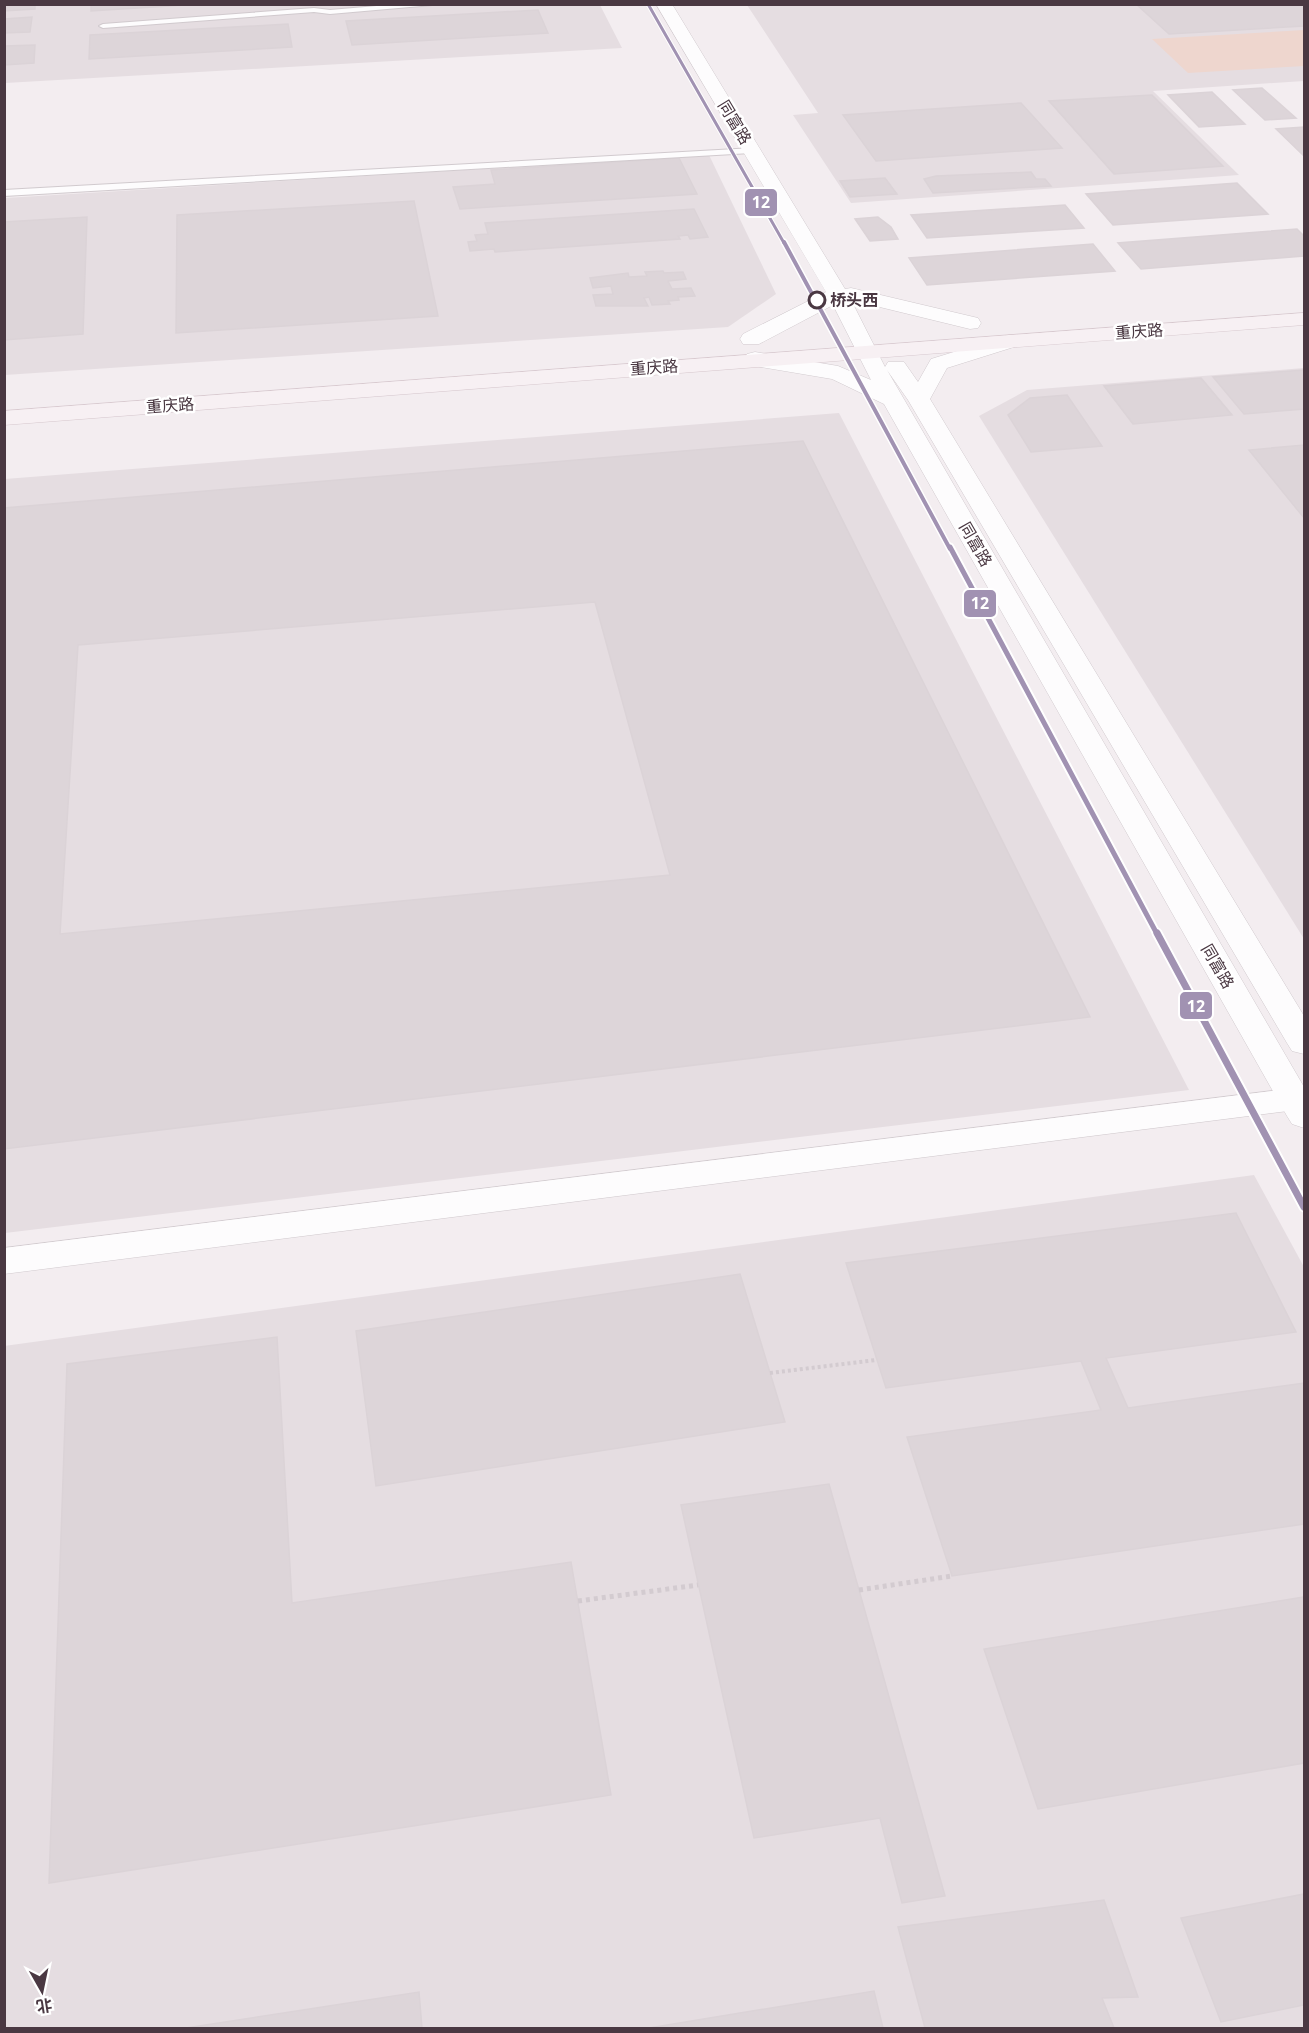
<svg xmlns="http://www.w3.org/2000/svg" width="1309" height="2033" viewBox="0 0 1309 2033" font-family="'Noto Sans','Noto Sans SC',sans-serif">
<rect width="100%" height="100%" fill="#f3edf0"/>
<!-- industrial -->
<g fill="#e5dde1">
<path d="M5,5H600L622,48L5,83Z"/>
<path d="M747,5H1304V81L1153,91L1239,175L851,203L793,115L818,113Z"/>
<path d="M709,155L776,294L728,327L5,375V198Z"/>
<path d="M1304,368V939L979,416L1027,390Z"/>
<path d="M839,413L1189,1090L5,1233V479Z"/>
<path d="M1254,1175L1304,1267V2028H5L4,1346Z"/>
</g>
<!-- green -->
<path fill="#eed6ce" d="M1304,30V66L1188,73L1152,39Z"/>
<!-- building -->
<g fill="#ddd5d9" stroke="#dbd3d7" stroke-width="1.5" fill-rule="evenodd">
<path d="M4,4H35V9L4,11Z"/>
<path d="M91,4H201L91,11Z"/>
<path d="M1136,4H1304V26L1169,34Z"/>
<path d="M538,10L548,33L352,45L346,21Z"/>
<path d="M32,17L30,32L4,33V19Z"/>
<path d="M288,24L292,47L89,59L90,35Z"/>
<path d="M35,45L34,63L4,65V46Z"/>
<path d="M1262,88L1296,118L1265,120L1233,90Z"/>
<path d="M1212,92L1245,124L1199,127L1168,95Z"/>
<path d="M1152,95L1223,166L1114,174L1049,101Z"/>
<path d="M1021,103L1062,148L876,161L843,115Z"/>
<path d="M1304,127V156L1276,129Z"/>
<path d="M679,158L697,194L460,209L453,187L495,184L491,170Z"/>
<path d="M1031,172L1036,179H1045L1051,186L933,193L924,179L936,176Z"/>
<path d="M885,178L897,194L850,197L840,181Z"/>
<path d="M1237,183L1268,214L1113,225L1086,194Z"/>
<path d="M414,201L438,316L176,333L177,215Z"/>
<path d="M1065,205L1084,228L927,238L911,215Z"/>
<path d="M694,209L708,237L690,239L688,235L678,236L680,239L495,252L494,249L470,251L468,242L477,241L475,235L488,234L485,223Z"/>
<path d="M87,217L83,334L4,340V222Z"/>
<path d="M878,217L891,227L898,239L870,241L855,219Z"/>
<path d="M1297,229L1304,236V256L1141,269L1118,243Z"/>
<path d="M1093,244L1115,271L927,285L909,258Z"/>
<path d="M663,271L664,273L683,272L686,279L668,281L672,289L691,288L695,296L678,297L679,300L668,301L670,304L652,305L649,297L644,298L648,306H596L593,295L613,294L611,286L593,288L590,278L628,273L629,277L647,276L645,272Z"/>
<path d="M1304,370V409L1244,414L1213,377Z"/>
<path d="M1201,378L1232,415L1133,424L1104,386Z"/>
<path d="M1067,395L1102,446L1031,452L1008,415L1030,398Z"/>
<path d="M803,441L1090,1017L4,1149V508ZM595,602L670,875L60,934L78,645Z"/>
<path d="M1304,445V518L1249,450Z"/>
<path d="M1236,1213L1296,1332L1106,1358L1128,1408L1304,1383V1524L952,1576L907,1437L1101,1410L1081,1361L886,1388L846,1263Z"/>
<path d="M740,1274L785,1422L376,1486L356,1331Z"/>
<path d="M277,1337L292,1603L571,1562L611,1795L49,1883L67,1364Z"/>
<path d="M829,1484L859,1590L945,1896L902,1903L880,1818L754,1838L681,1505Z"/>
<path d="M1304,1597V1763L1038,1809L984,1649Z"/>
<path d="M1304,1894V2005L1221,2022L1181,1918Z"/>
<path d="M1104,1900L1138,1997L1102,1998L1114,2028H925L898,1927Z"/>
<path d="M874,1991L883,2028H649Z"/>
<path d="M419,1992L422,2028H186Z"/>
</g>
<g fill="none" stroke-linecap="round" stroke-linejoin="round">
<defs>
<g id="service">
<path d="M400,4H444L330,14L314,12L103,28L99,26L103,24L314,8L330,10Z"/>
<path d="M754,148V152L751,153L4,196V190Z"/>
</g>
<path id="minor" d="M1304,1087V1109L4,1274V1248Z"/>
<path id="tertiary" d="M656,4H672L845,289L851,288L978,318L981,323L978,328L970,329L851,300L885,367L888,362H904L918,382L931,359L1009,335L1017,336L1020,341L1017,346L947,368L930,399L1304,1016V1054L1292,1051L1287,1043L908,400L887,370L1304,1087V1128L1292,1124L1287,1116L884,404L832,379L755,366L747,364L744,359L747,354L755,352L838,366L871,380L833,305L759,344H743L740,339L743,334L826,292Z"/>
<path id="secondary" d="M1304,313V325L4,425V411Z"/>
</defs>
<!-- service casing -->
<use href="#service" stroke="#d1cace" stroke-width="2"/>
<!-- minor casing -->
<use href="#minor" stroke="#d1cace" stroke-width="1"/>
<!-- tertiary casing -->
<use href="#tertiary" stroke="#d1cace" stroke-width="1"/>
<!-- secondary casing -->
<use href="#secondary" stroke="#d7c8ce" stroke-width="1"/>
<!-- path-far1 -->
<path stroke="#d3cbd0" stroke-width="4" stroke-dasharray="3 3" stroke-linecap="butt" d="M770,1373L876,1360"/>
<!-- path -->
<g stroke="#d3cbd0" stroke-width="5" stroke-dasharray="4 4" stroke-linecap="butt">
<path d="M859,1590L952,1576"/>
<path d="M578,1601L698,1585"/>
</g>
<!-- service -->
<use href="#service" fill="#fdfcfd" fill-rule="evenodd"/>
<!-- minor -->
<use href="#minor" fill="#fdfcfd" fill-rule="evenodd"/>
<!-- tertiary -->
<use href="#tertiary" fill="#fdfcfd" fill-rule="evenodd"/>
<!-- secondary -->
<use href="#secondary" fill="#f7f0f3" fill-rule="evenodd"/>
<defs>
<path id="metro-1-far3" d="M648,4L784,243"/>
<path id="metro-1-far2" d="M784,242L950,549"/>
<path id="metro-1-far1" d="M950,547L1157,934"/>
<path id="metro-1" d="M1157,933L1304,1207"/>
</defs>
<!-- metro-1-far3 casing -->
<use href="#metro-1-far3" stroke="#fff" stroke-width="5"/>
<!-- metro-1-far2 casing -->
<use href="#metro-1-far2" stroke="#fff" stroke-width="7"/>
<!-- metro-1-far1 casing -->
<use href="#metro-1-far1" stroke="#fff" stroke-width="9"/>
<!-- metro-1 casing -->
<use href="#metro-1" stroke="#fff" stroke-width="11"/>
<!-- metro-1-far3 -->
<use href="#metro-1-far3" stroke="#a192b2" stroke-width="3"/>
<!-- metro-1-far2 -->
<use href="#metro-1-far2" stroke="#a192b2" stroke-width="4"/>
<!-- metro-1-far1 -->
<use href="#metro-1-far1" stroke="#a192b2" stroke-width="5"/>
<!-- metro-1 -->
<use href="#metro-1" stroke="#a192b2" stroke-width="7"/>
</g>
<!-- markers -->
<circle fill="#fff" stroke="#4a3842" stroke-width="3" cx="817" cy="300" r="8"/>
<g text-anchor="middle" dominant-baseline="central" stroke-width="5" stroke-linejoin="round" paint-order="stroke">
<!-- far-street labels -->
<g font-size="16" fill="#4a3842" stroke="#fff">
<text transform="translate(735 122) rotate(59)">同富路</text>
<text transform="translate(1139 331) rotate(-4)">重庆路</text>
<text transform="translate(654 367) rotate(-4)">重庆路</text>
<text transform="translate(170 405) rotate(-4)">重庆路</text>
<text transform="translate(976 544) rotate(60)">同富路</text>
<text transform="translate(1218 966) rotate(60)">同富路</text>
</g>
<!-- far-stop labels -->
<g font-size="16" font-weight="bold" fill="#4a3842" stroke="#fff" text-anchor="start">
<text x="830" y="300">桥头西</text>
</g>
</g>
<g stroke="#fff" stroke-width="2">
<rect x="744" y="188" width="34" height="29" rx="6" fill="#a192b2"/>
<rect x="963" y="589" width="34" height="29" rx="6" fill="#a192b2"/>
<rect x="1179" y="991" width="34" height="29" rx="6" fill="#a192b2"/>
</g>
<g font-size="16" text-anchor="middle" font-weight="bold" fill="#fff">
<text x="761" y="208">12</text>
<text x="980" y="609">12</text>
<text x="1196" y="1012">12</text>
</g>
<!-- border -->
<rect width="1309" height="2033" fill="none" stroke="#4a3842" stroke-width="12"/>
<!-- north arrow -->
<g transform="translate(42 1991) rotate(171)" stroke="#ffffff" stroke-width="4.5" paint-order="stroke">
<path d="M0-4.5L10 22L0 15L-10 22Z" fill="#4a3842"/>
<text y="-9" font-size="16" font-weight="bold" text-anchor="middle" fill="#4a3842">北</text>
</g>
</svg>
